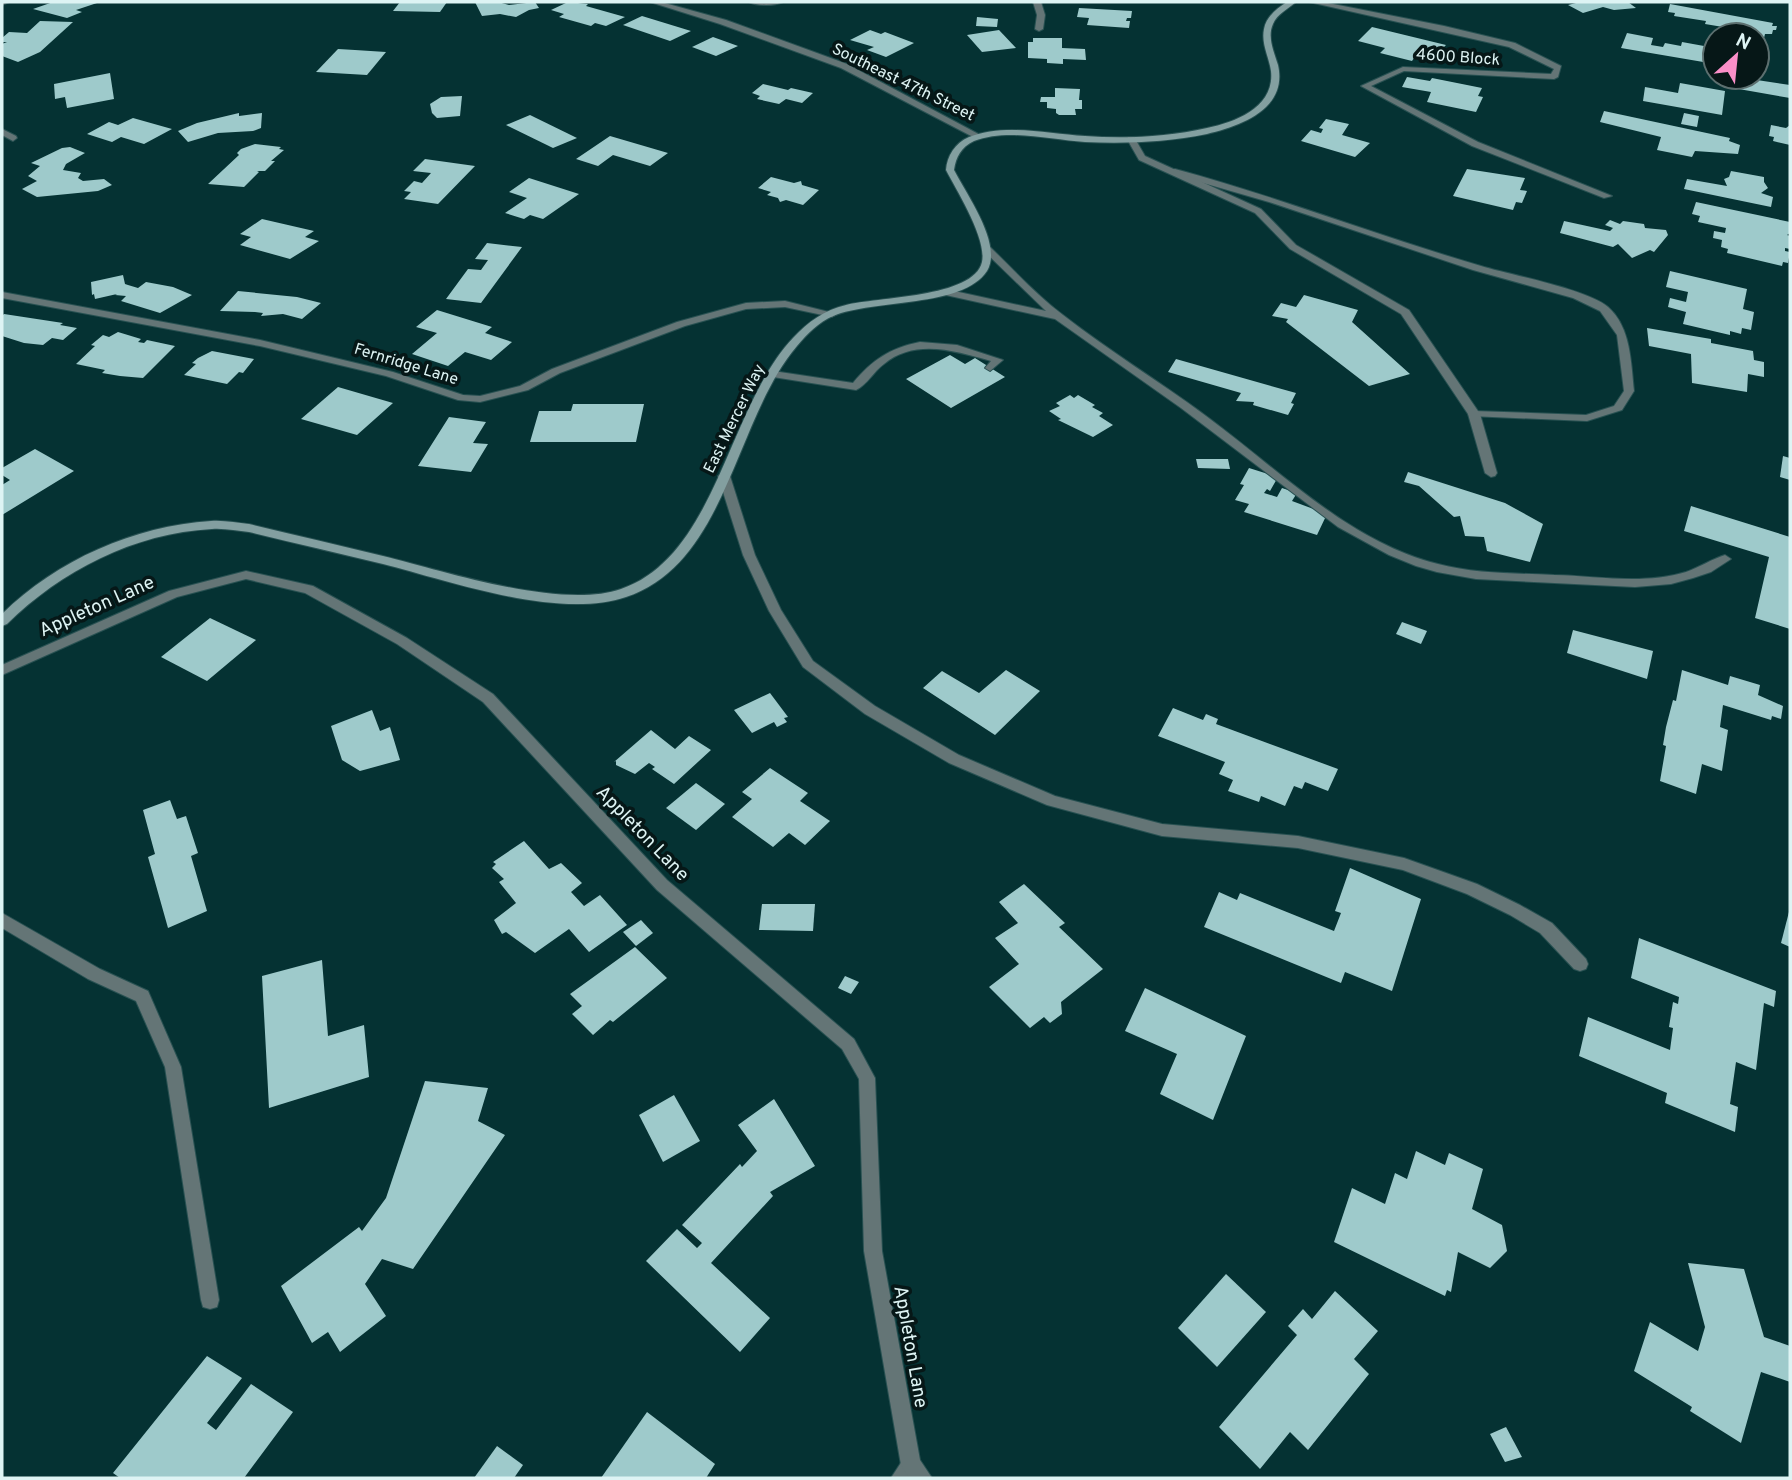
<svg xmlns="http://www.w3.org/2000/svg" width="1792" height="1480" viewBox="0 0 1792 1480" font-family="Overpass,sans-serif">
<rect width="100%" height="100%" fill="#053233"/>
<!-- building -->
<g fill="#9ecacb">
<path d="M53,2H100L76,10L82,12L67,18L33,9Z"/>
<path d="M400,2H447L440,12L393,11Z"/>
<path d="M475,2H498L509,5L535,2L539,8L529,10L516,17L500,14L482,16Z"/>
<path d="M568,2L588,4L586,6L625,17L606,26L595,23L591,26L559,17L564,14L551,10Z"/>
<path d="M1580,2H1628L1636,8L1614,10L1603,7L1583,13L1568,5Z"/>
<path d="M1670,4L1773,23L1772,26H1777L1776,30H1773L1772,34H1765L1764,38L1722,31L1723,27L1705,24L1706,21L1674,16L1675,13L1668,12Z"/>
<path d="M1079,8L1132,11L1131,18H1127L1126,21H1130L1129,28L1087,25L1089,18L1077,17Z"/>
<path d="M642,16L691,31L670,41L623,25Z"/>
<path d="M977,17L998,19L997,27L976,26Z"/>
<path d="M40,21L73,22L40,52L18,62L2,56V44L7,42H2V38L9,32L27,33Z"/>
<path d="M1372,27L1446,45L1429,62L1414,58L1412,61L1380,53L1385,48L1358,41Z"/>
<path d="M870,30L881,34L885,32L914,43L886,57L867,50L874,47L850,40Z"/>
<path d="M999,30L1016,48L982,52L967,35Z"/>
<path d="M1627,33L1653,38L1651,45L1663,47L1665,43L1681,46L1682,42L1715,48V64L1621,48Z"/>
<path d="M713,37L738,46L716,56L692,47Z"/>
<path d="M1033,38H1062V48L1085,49L1086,60L1063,59V64L1047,63V59L1028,58V42H1033Z"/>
<path d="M338,49L355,50L386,52L367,75L316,72Z"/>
<path d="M110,73L114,99L67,108L65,97L55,99L54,84Z"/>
<path d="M1407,77L1430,81L1432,78L1482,88L1478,96L1483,97L1476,112L1427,102L1431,92L1402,87Z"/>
<path d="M1737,77L1790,85V98L1733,88Z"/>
<path d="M1680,83L1725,91L1722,115L1643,101L1645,87L1678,93Z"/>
<path d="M763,84L788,90L791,88L813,93L802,103L786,99L779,104L757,99L760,96L752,93Z"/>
<path d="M1055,88L1080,89L1079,100H1082V109H1075L1076,115H1059L1056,113V109L1047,108V102H1040L1041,97H1055Z"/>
<path d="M462,96L460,116L437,118L432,113L430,104L441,97Z"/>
<path d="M1604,111L1730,138L1729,141L1740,145L1738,154L1695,151L1692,157L1657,150L1661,137L1600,122Z"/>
<path d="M239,113V116L262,113L261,128L253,131L218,133L188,142L178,131L197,123Z"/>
<path d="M1684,113L1699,116L1697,127L1681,124Z"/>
<path d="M530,115L577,138L553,148L506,125Z"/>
<path d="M133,118L172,129L144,144L121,137L112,142L87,134L109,122L118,125Z"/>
<path d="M1326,119L1349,124L1342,135L1370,143L1355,157L1301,141L1311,130L1321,133L1323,129L1319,128Z"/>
<path d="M1771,125L1786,128L1790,125V145L1773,141L1774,137L1769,136Z"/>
<path d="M610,136L668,153L650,166L613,155L598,166L576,159Z"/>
<path d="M255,144L281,147L279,149L284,150L271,161H275L265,171H257L259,172L244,187L208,184L239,155L237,153L241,149Z"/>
<path d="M70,147L85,153L66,164L63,170L81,173L78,178L83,181L104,179L112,185L98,191L37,197L22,189L37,181L28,176L40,166L31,163L62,148Z"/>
<path d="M425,159L475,166L438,204L404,199L411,192L404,191L414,181L422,183L431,173L413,171Z"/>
<path d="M1467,169L1525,178L1520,190L1527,191L1522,203L1516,202L1513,210L1453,196Z"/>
<path d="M1731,171L1764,177V182L1768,188L1761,193L1773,197L1771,207L1684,189L1687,179L1727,186L1724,179L1729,177Z"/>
<path d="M771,177L794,183L801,181L802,185L819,190L803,205L786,200L780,202L778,198L767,195L771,192L758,188Z"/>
<path d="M529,178L579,194L543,219L530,215L524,219L505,213L527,198L509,192Z"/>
<path d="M1696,202L1790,222V233L1787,235L1790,236V249L1785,248V251L1790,252L1788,263L1783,262L1782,266L1727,253L1728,249L1721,247L1722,240L1713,238L1714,231L1725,233L1726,228L1698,222L1700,216L1692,214Z"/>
<path d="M262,219L314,231L305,237L319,241L290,259L240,245L251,237L240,234Z"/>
<path d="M1610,220L1620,224L1623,221L1644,224L1645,228L1666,230L1668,235L1654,252L1650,250L1632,258L1618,244L1613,247L1560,233L1564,221L1610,231L1613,228L1605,225Z"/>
<path d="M487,243L522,247L481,303L446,299L468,269L481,270L488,260L475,259Z"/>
<path d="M1670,271L1747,289L1743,309L1754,312L1751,330L1742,328L1741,334L1730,331V335L1683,324L1686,312L1668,307L1670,298L1686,302L1688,292L1666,287Z"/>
<path d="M123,275L125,284L128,285L138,288L146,282L173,287L192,295L160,313L121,301L126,296L115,295L117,294L95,299L94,294L92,295L91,282Z"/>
<path d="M238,291L297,297L321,303L302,319L283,314L261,316L263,313L255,312L220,311Z"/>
<path d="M1304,295L1358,310L1352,322L1410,374L1369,386L1286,322L1288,319L1272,316L1281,303L1296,307Z"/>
<path d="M437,310L492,327L485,333L512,342L491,360L465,352L448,366L412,354L437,333L416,327Z"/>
<path d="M4,314L63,323L60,325L77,328L63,340L52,338L43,345L24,343L2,336V316Z"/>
<path d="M1647,328L1711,339V343L1753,351L1754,360L1764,362V377L1748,374L1747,392L1692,383L1691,354L1649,346Z"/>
<path d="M118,332L141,339L138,342L144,343L147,340L175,346L143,378L120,376L102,373L105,370L76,364L95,346L91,345L103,335L109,337Z"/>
<path d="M212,351L254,359L243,373L239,372L227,384L184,375L196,364L192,363L198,358Z"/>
<path d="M950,355L965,364L975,358L1005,377L951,408L906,379Z"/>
<path d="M1176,359L1296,393L1291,403L1294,404L1288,415L1253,405L1254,402L1236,401L1241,393L1168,372Z"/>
<path d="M338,387L393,403L357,435L301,419Z"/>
<path d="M1070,395L1074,398L1078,395L1095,405L1092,407L1103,413L1099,416L1113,425L1093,437L1058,420L1061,419L1049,411L1060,406L1056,403Z"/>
<path d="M573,404H644L636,442H530L539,411H571Z"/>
<path d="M449,417L486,422L473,443L488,444L471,472L418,466Z"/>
<path d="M35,449L74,471L2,515V485L10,480L2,475V468Z"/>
<path d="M1783,456L1790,458V480L1780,477Z"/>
<path d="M1196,459H1228L1230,469L1198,468Z"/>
<path d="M1249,468L1278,477L1270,491L1267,489L1264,493L1277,497L1282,488L1297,493L1292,501L1327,514L1317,535L1244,512L1249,504L1235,500L1244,485L1240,484Z"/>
<path d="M1408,472L1505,503L1543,524L1530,562L1487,551L1484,537L1465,536L1460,516L1454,517L1419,486L1404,482Z"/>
<path d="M1691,506L1790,537V629L1755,618L1769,557L1684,531Z"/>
<path d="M210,618L256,640L207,681L161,657Z"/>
<path d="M1402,622L1427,631L1421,644L1396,634Z"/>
<path d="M1573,630L1653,651L1647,679L1567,653Z"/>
<path d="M1006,670L1040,691L995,735L923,688L942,671L979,693Z"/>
<path d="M1682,670L1728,685L1730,676L1760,685L1758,695L1783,706L1781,719L1772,716L1771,720L1723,705L1720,727L1728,730L1722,771L1702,764L1696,794L1660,781L1666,746L1663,745L1666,727L1673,700L1676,701Z"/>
<path d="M770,693L788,717L784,718L787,722L777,727L774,722L752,733L734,710Z"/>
<path d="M1173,708L1203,720L1206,714L1218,719L1216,724L1338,769L1328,791L1305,782L1302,789L1294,786L1285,806L1261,796L1259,802L1228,791L1233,780L1219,774L1225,762L1158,736Z"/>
<path d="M372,710L380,731L390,727L400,760L360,771L342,760L331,726Z"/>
<path d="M651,730L675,749L689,736L711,750L674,784L652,769L655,767L649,763L635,774L616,765V761L614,762Z"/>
<path d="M770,768L808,793L800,801L830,821L805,845L789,833L773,847L732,817L752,799L742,792Z"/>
<path d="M696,783L725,804L696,830L666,808Z"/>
<path d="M170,800L177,819L186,816L198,853L191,856L207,911L168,928L148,857L155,854L143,810Z"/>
<path d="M524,841L549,869L561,863L582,883L571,892L584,906L600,895L627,925L589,952L569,929L535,953L506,932L502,934L494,920L516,903L499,882L504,879L492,868L496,864L493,862Z"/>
<path d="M1350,868L1421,899L1392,991L1345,972L1341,983L1204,927L1219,892L1237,900L1240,893L1334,931L1341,913L1335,911Z"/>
<path d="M1024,884L1065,923L1059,927L1103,969L1061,1002L1062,1014L1050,1023L1044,1017L1030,1028L989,987L1019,964L995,938L1018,923L999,902Z"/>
<path d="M762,904H815L813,931L759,930Z"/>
<path d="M1790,908V947L1781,943Z"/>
<path d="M641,920L653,933L636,946L623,932Z"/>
<path d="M1639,938L1776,991L1774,1007L1764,1003L1756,1070L1736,1062L1730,1104L1738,1107L1735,1132L1665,1103L1667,1093L1579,1056L1588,1017L1670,1050L1673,1028L1669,1027L1673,1002L1678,1004L1679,997L1631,978Z"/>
<path d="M635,947L667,978L613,1022L610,1020L593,1035L572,1014L582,1006L570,994Z"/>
<path d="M322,960L328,1036L364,1025L369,1077L269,1108L262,976Z"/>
<path d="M845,976L859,982L851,994L838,988Z"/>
<path d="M1145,988L1246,1036L1213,1120L1160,1094L1177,1054L1125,1031Z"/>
<path d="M425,1081L488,1088L478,1121L505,1135L413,1269L382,1259L365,1284L386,1316L340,1352L328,1332L312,1343L281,1286L359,1227L362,1231L386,1198Z"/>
<path d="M674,1095L700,1141L663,1162L639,1115Z"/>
<path d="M774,1099L815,1166L770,1192L773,1196L711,1263L770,1318L740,1352L646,1261L677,1229L697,1248L702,1243L682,1225L740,1164L742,1167L757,1151L738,1125Z"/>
<path d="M1416,1151L1445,1165L1449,1153L1483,1169L1472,1209L1502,1225L1507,1251L1490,1268L1458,1252L1451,1292L1447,1290L1445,1296L1334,1242L1352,1188L1385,1204L1395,1173L1407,1179Z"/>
<path d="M1688,1263L1744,1269L1764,1337L1790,1346V1382L1761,1372L1741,1443L1690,1411L1692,1407L1634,1371L1650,1322L1698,1351L1705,1327Z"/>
<path d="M1226,1274L1266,1312L1217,1367L1178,1328Z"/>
<path d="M1335,1291L1378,1331L1354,1359L1369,1374L1308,1450L1290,1432L1260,1469L1219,1427L1297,1335L1288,1326L1303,1309L1312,1319Z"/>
<path d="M207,1356L242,1378L207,1423L216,1430L251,1384L293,1412L244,1478H120L113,1473Z"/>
<path d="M647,1412L715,1464L706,1478H601Z"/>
<path d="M1506,1427L1522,1457L1505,1462L1490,1434Z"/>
<path d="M497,1446L523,1465L514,1478H474Z"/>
</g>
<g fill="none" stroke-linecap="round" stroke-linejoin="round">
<defs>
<g id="lane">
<path d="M749,2H783C775,6 757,6 749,2Z"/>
<path d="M1309,2H1323L1444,26L1515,43L1561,66L1558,77L1554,79L1404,71L1371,86L1478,142L1612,196L1604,198L1472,146L1361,86L1403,67L1551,74L1554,69L1509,47Z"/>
<path d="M2,129L16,136L17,138L13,141L2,135Z"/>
<path d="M1175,169C1279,197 1378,236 1481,266C1510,275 1587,289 1608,307C1631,327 1631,363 1634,391L1622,410L1587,421L1470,416L1468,414L1474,411L1586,415L1614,406L1624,391L1617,335L1600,311L1573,298L1473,270L1269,202L1172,174V170Z"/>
<path d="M983,246H989C1013,269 1036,295 1063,315C1109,351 1159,381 1206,416C1278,469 1349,542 1438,564C1475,574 1515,573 1554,575C1597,576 1644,585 1686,572C1700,567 1712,559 1725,555L1731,559L1711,572L1693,578L1671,584L1635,587L1476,579L1437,572L1416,566L1389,555L1338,527L1181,408L1055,319L941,294L940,292L945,289L1046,311L983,250Z"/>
<path d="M724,472L730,476L755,555L781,610L813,661L875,706L959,755L1055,796L1162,824L1298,836L1404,858L1477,884L1520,905L1552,923L1586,959L1588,964L1586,969L1580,971L1574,969L1540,933L1510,915L1467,894L1403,870L1298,848L1162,836L1047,805L949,763L865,714L803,667L769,611L743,555L718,476Z"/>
<path d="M911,1455L918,1458L921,1465L914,1478H891L904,1458Z"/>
</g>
<g id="street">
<path d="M2,2H9L2,5Z"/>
<path d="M650,2H661L726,20L847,64L984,137L977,139L841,68L720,24Z"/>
<path d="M1033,2H1041L1045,15L1043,29L1039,31L1035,29L1037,15Z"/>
<path d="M1128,137H1134L1145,156L1261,209L1296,245L1409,310L1480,414L1497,473L1495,476L1491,477L1485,473L1468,414L1401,314L1290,249L1255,213L1139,160L1127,139Z"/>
<path d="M2,292L260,340L393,372L463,395L480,396L520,386L552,369L677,322L746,303L785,301L837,314L832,317L785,307L746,309L685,326L560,373L528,390L480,402L458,400L386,376L260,346L2,298Z"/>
<path d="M920,342L957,345L1003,360L990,371L985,368L991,361C956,351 915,338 884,364C874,371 867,385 856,390L773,377L768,374L773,371L853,383C872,360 890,348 920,342Z"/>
<path d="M246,571L313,586L407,638L493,694L667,880L854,1039L875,1078L882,1251L920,1460L932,1478H909L901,1465L864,1251L859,1079L842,1049L657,890L483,702L397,644L305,593L246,579L177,597L2,675V665L169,591Z"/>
<path d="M2,913L100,969L148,991L181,1067L219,1300L217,1307L210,1309L203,1307L201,1300L165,1067L136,1001L88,979L2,928Z"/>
</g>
<path id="secondary" d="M1287,2H1296C1288,9 1277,14 1273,24C1267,37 1274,52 1278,65C1288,109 1241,126 1207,134C1167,142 1126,144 1085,142C1051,140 1008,128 974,141C961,147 956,157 954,170C967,195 1003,245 987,271C963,308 874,299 833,316C819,322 807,334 797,346C735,418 727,564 626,597C558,620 450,581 383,564C338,553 293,543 249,532C237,531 224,528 212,529C134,533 61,571 7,624L2,626V614C57,560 134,526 211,521C224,520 237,523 249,524C294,535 338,545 383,556C444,571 561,610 621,589C717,556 728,406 793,338C808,322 824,310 846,305C875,297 974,298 982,262C987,239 957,191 946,170C947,156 955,143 969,137C1005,123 1048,134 1085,136C1125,139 1167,137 1207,128C1236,122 1275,107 1271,71C1269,57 1261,44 1264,29C1266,17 1277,8 1287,2Z"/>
</defs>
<!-- lane casing -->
<use href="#lane" stroke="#285152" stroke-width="2"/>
<!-- street casing -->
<use href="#street" stroke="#285152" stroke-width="2"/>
<!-- secondary casing -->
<use href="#secondary" stroke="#285152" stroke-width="2"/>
<!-- lane -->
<use href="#lane" fill="#647576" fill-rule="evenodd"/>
<!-- street -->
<use href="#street" fill="#647576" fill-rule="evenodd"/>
<!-- secondary -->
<use href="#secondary" fill="#839fa0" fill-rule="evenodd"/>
</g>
<g text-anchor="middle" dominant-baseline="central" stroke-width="7" stroke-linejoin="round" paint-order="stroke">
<!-- far-street labels -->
<g font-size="16" fill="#def4f4" stroke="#061717">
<text transform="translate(1458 58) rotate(4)">4600 Block</text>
<text transform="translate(903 83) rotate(26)">Southeast 47th Street</text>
<text transform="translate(406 365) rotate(17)">Fernridge Lane</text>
<text transform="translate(735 419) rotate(-64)">East Mercer Way</text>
</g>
<!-- street labels -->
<g font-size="19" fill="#def4f4" stroke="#061717">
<text transform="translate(97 607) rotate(-24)">Appleton Lane</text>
<text transform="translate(642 834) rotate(46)">Appleton Lane</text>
<text transform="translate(910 1347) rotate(80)">Appleton Lane</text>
</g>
</g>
<!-- border -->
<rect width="1792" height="1480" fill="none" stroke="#def4f4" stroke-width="7"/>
<!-- north arrow -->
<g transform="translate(1736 56) rotate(27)"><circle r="33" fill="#061717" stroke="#5c6f6f" stroke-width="2"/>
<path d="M0-5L12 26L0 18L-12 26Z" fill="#fa8fc8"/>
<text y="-10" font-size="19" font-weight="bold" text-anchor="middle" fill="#def4f4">N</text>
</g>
</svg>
